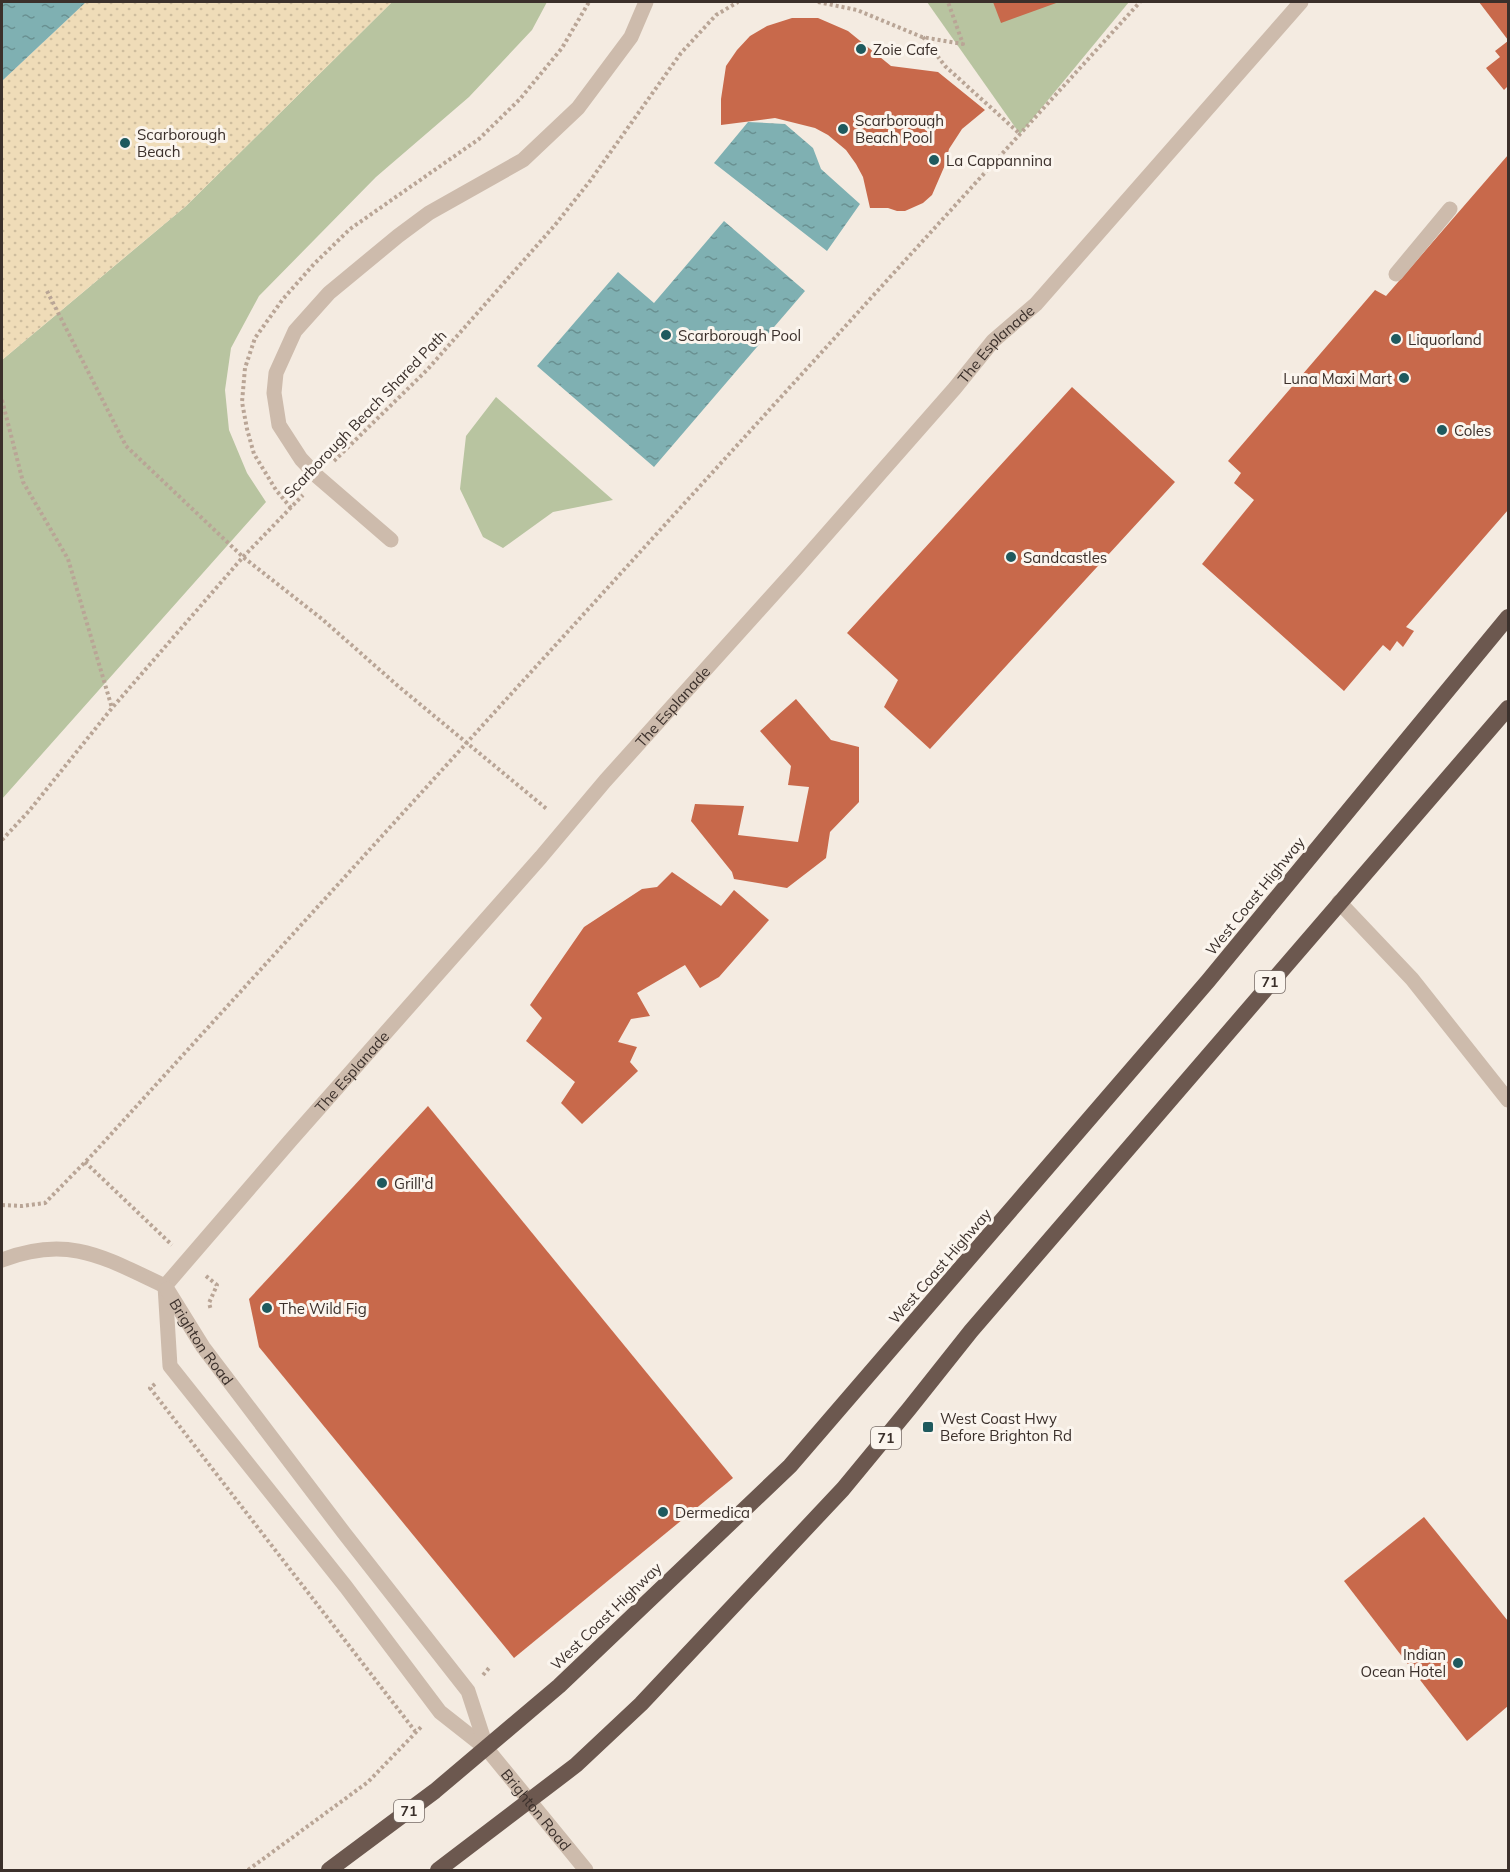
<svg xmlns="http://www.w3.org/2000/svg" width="1510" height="1872" viewBox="0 0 1510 1872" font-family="Mulish,sans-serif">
<defs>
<pattern id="sand-dots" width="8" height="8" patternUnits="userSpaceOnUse" patternTransform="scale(1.5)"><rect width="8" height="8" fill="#efdcb8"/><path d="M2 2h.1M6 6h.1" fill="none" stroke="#cebd9e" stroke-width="1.8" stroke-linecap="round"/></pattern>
<pattern id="water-ripples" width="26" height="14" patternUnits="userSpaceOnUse" patternTransform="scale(1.5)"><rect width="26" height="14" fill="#7fb0b2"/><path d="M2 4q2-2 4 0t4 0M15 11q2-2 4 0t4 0" fill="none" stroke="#699091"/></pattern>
</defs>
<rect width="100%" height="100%" fill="#f4ebe1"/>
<!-- green -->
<g fill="#b8c4a0">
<path d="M392,2H547L532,30L469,97L376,177L259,296L231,348L225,390L229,430L247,473L266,502L2,799V360L186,206Z"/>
<path d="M927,2H1129L1020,134Z"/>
<path d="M496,397L613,500L553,512L503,548L483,537L460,489L466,436Z"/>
</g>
<!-- sand -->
<path fill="url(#sand-dots)" d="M86,2H392L186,206L2,360V81Z"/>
<!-- water -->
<g fill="url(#water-ripples)">
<path d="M2,2H86L2,81Z"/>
<path d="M748,122L785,124L813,148L821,169L860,204L827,251L714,163Z"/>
<path d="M724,221L805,291L654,467L537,366L618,272L654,303Z"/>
</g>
<!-- building -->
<g fill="#c8694b">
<path d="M993,2H1059L1001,23Z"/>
<path d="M1479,2H1508V40Z"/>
<path d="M792,18H818L848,31L891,66L938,72L985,110L962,129L949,149L945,165L932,195L923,203L905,211H897L888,208H870L863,177L856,164L846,150L828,135L815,128L775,118L721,125V99L726,66L737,50L750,36L767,26Z"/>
<path d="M1508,41V86L1504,90L1486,68L1500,57L1495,51Z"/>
<path d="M1508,155V510L1406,627L1414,631L1403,647L1397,641L1390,651L1383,645L1344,691L1202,564L1254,500L1234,483L1241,473L1228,461L1375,290L1386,296Z"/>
<path d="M1072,387L1175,482L930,749L884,707L898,680L847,633Z"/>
<path d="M796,699L831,740L859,747V802L830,832L826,858L787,888L734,879L732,872L691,821L695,804L744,806L738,835L798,842L809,787L788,785L791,766L760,731Z"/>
<path d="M672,872L721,906L734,890L769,920L719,977L700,988L685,965L637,993L650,1016L631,1019L618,1042L637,1047L630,1062L638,1071L582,1124L561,1103L575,1082L526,1041L542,1018L530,1005L584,927L642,889L657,887Z"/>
<path d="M428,1106L733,1478L514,1658L259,1347L249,1299Z"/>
<path d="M1424,1517L1508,1621V1706L1467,1741L1344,1581Z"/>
</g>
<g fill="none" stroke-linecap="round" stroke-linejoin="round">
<!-- path -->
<g stroke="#b9a596" stroke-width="4" stroke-dasharray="3 3" stroke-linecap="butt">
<path d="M818,2L857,10L922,37L963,44L948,2"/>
<path d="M923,37L945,66L1020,134"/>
<path d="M47,291L126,446L243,557L322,619L398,686L548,810"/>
<path d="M2,400L23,482L68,559L112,708"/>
<path d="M334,461L427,370L555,225L590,181L681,53L716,15L738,2"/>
<path d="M291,508L276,490L254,454L247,429L242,402L245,368L255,338L283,299L314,264L350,229L479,139L520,99L562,48L589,2"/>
<path d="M2,840L29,811L112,708L243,557L303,495"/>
<path d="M85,1162L172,1245"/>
<path d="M2,1205L22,1206L45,1203L93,1154L1140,2"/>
<path d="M206,1276L217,1285L209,1303L211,1310"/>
<path d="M155,1384L150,1388L415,1731"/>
<path d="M483,1675L489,1668"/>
<path d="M248,1870L368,1782L422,1726"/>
</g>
<!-- service -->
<g stroke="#cdbbac" stroke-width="15">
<path d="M1396,274L1450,209"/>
<path d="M391,540L318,477L301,459L279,425L274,393L276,373L295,331L329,293L398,236L429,213L523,160L578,108L631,37L646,2"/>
<path d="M1339,902L1412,979L1508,1100"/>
</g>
<!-- minor -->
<path stroke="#cdbbac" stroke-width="15" id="s1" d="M2,1260C69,1234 105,1258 165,1286L290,1141L541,857L605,781L796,569L955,388L993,341L1036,304L1301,2"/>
<!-- tertiary -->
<g stroke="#cdbbac" stroke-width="15">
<path id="s2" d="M165,1286L170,1366L346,1587L440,1712L487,1749L586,1870"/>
<path id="s3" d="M167,1289L203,1347L344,1533L468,1691L487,1749"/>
</g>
<!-- trunk -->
<g stroke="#6c584f" stroke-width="16">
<path d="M329,1870L435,1791L559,1686L790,1466L1208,981L1508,617"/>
<path d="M438,1870L576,1765L641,1704L843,1489L909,1409L971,1331L1508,708"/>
</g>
</g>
<!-- markers -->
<g fill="#1f5a5e" stroke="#fbf5ee" stroke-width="2">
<circle cx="861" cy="49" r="6"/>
<circle cx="843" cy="129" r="6"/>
<circle cx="125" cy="143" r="6"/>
<circle cx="934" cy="160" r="6"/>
<circle cx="666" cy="335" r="6"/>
<circle cx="1396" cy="339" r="6"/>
<circle cx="1404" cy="378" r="6"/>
<circle cx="1442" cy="430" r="6"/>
<circle cx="1011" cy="557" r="6"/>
<circle cx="382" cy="1183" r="6"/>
<circle cx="267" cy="1308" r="6"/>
<rect x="922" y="1421" width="12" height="12" rx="3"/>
<circle cx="663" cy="1512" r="6"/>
<circle cx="1458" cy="1663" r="6"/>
</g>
<g text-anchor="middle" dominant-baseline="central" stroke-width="6" stroke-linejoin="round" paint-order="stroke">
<!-- shield labels -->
<g fill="#fbf5ee" stroke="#756b66" stroke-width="1.5">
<rect x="1255" y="971" width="30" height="22" rx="4.5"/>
<rect x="871" y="1427" width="30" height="22" rx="4.5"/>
<rect x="394" y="1800" width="30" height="22" rx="4.5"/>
</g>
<g font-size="14" font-weight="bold" fill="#3b302b">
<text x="1270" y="982">71</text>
<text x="886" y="1438">71</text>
<text x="409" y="1811">71</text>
</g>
<!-- poi labels -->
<g font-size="15" fill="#3b302b" stroke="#fbf5ee" text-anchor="start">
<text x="873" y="49">Zoie Cafe</text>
<text x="855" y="120">Scarborough<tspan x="855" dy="17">Beach Pool</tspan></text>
<text x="137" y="134">Scarborough<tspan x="137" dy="17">Beach</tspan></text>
<text x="946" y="160">La Cappannina</text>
<text x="678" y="335">Scarborough Pool</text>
<text x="1408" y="339">Liquorland</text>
<text x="1392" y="378" text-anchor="end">Luna Maxi Mart</text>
<text x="1454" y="430">Coles</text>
<text x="1023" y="557">Sandcastles</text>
<text x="394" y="1183">Grill'd</text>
<text x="279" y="1308">The Wild Fig</text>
<text x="940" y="1418">West Coast Hwy<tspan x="940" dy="17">Before Brighton Rd</tspan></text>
<text x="675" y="1512">Dermedica</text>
<text x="1446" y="1654" text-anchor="end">Indian<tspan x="1446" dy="17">Ocean Hotel</tspan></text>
</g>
<!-- street labels -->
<g font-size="15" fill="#3b302b" stroke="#fbf5ee">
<text stroke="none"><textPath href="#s1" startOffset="1428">The Esplanade</textPath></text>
<text transform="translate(365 414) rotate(-46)">Scarborough Beach Shared Path</text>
<text stroke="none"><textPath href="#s1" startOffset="942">The Esplanade</textPath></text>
<text transform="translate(1255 896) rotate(-51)">West Coast Highway</text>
<text stroke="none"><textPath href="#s1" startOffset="456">The Esplanade</textPath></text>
<text transform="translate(940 1266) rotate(-49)">West Coast Highway</text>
<text stroke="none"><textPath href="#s3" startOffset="63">Brighton Road</textPath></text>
<text transform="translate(606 1616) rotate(-44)">West Coast Highway</text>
<text stroke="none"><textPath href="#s2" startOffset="657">Brighton Road</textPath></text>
</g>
</g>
<!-- border -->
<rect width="1510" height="1872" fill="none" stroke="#3b302b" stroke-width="6"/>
</svg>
